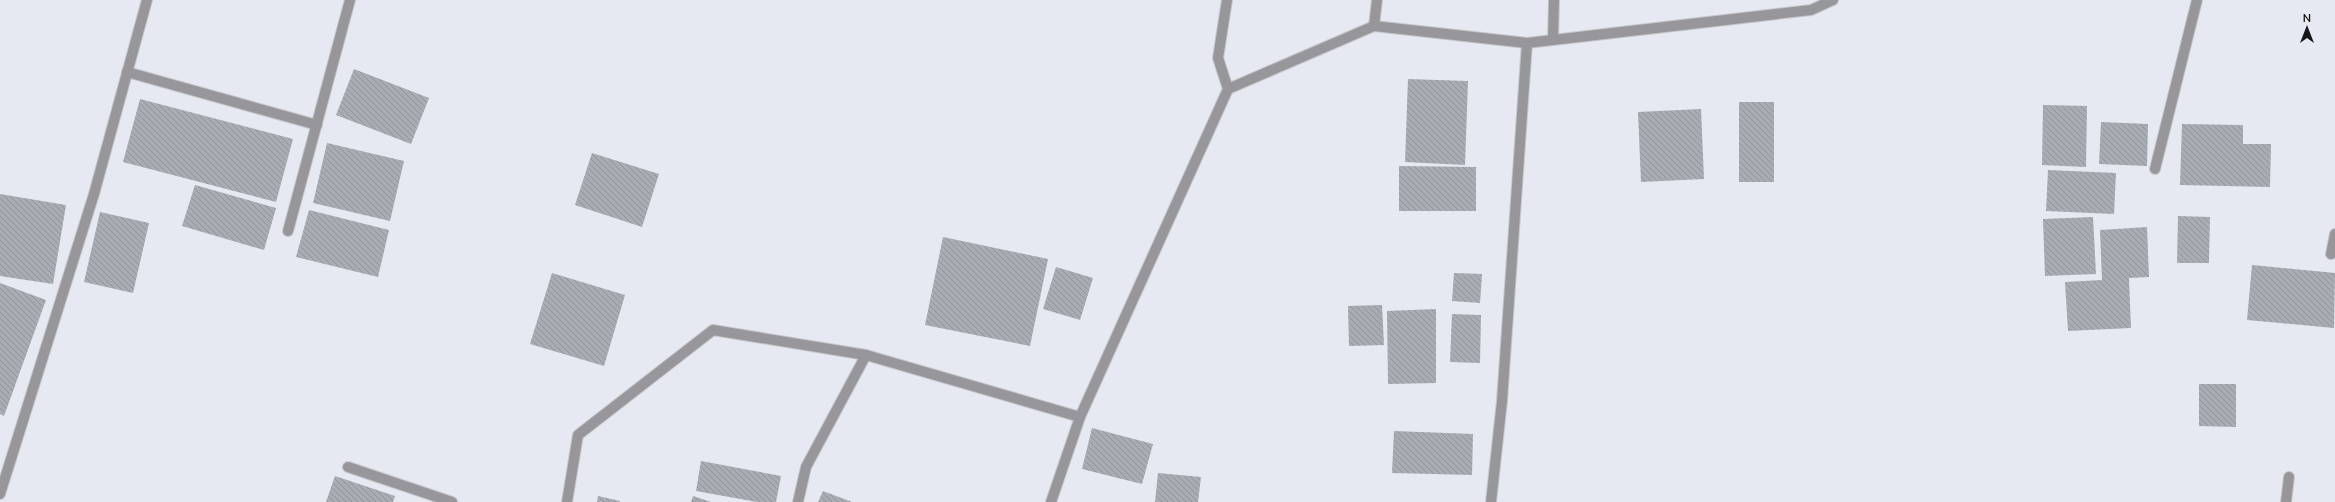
<svg xmlns="http://www.w3.org/2000/svg" width="2335" height="502" viewBox="0 0 2335 502" font-family="Mulish,sans-serif">
<defs>
<pattern id="building-back-hatch" width="6" height="6" patternUnits="userSpaceOnUse"><rect width="6" height="6" fill="#a7adb3"/><path d="M-1 5l2 2M0 0l6 6M5-1l2 2" fill="none" stroke="#8f9499"/></pattern>
</defs>
<rect width="100%" height="100%" fill="#e6e9f1"/>
<!-- building -->
<g fill="url(#building-back-hatch)">
<path d="M354,69L429,98L411,144L336,115Z"/>
<path d="M1408,79L1468,81L1465,165L1405,162Z"/>
<path d="M140,99L293,139L276,202L123,162Z"/>
<rect x="1739" y="102" width="35" height="80"/>
<path d="M2043,105L2087,106L2086,167L2042,165Z"/>
<path d="M1701,109L1704,179L1641,182L1638,112Z"/>
<path d="M2101,122L2148,124L2147,166L2099,164Z"/>
<path d="M2182,124L2243,125V144H2271L2270,187L2180,185Z"/>
<path d="M327,143L404,161L390,221L313,203Z"/>
<path d="M592,153L659,174L642,227L575,205Z"/>
<path d="M1399,166L1476,167V211H1399Z"/>
<path d="M2048,170L2116,173L2114,214L2046,211Z"/>
<path d="M195,185L276,208L264,250L182,226Z"/>
<path d="M0,194L66,205L53,284L0,276Z"/>
<path d="M309,210L389,230L378,277L296,257Z"/>
<path d="M100,212L149,223L133,293L84,282Z"/>
<path d="M2178,216L2210,217L2209,263H2177Z"/>
<path d="M2093,217L2096,274L2045,276L2043,219Z"/>
<path d="M2147,227L2149,277L2129,278L2131,328L2068,331L2065,282L2102,280L2100,230Z"/>
<path d="M943,237L1048,259L1030,346L925,325Z"/>
<path d="M2252,265L2335,273L2334,328L2247,320Z"/>
<path d="M1056,267L1093,278L1080,320L1043,309Z"/>
<path d="M552,273L625,295L604,366L530,344Z"/>
<path d="M1454,273L1482,274L1480,303L1452,301Z"/>
<path d="M0,283L46,300L4,416L0,414Z"/>
<path d="M1382,305L1384,345L1349,346L1348,306Z"/>
<path d="M1436,309V383L1388,384L1387,311Z"/>
<path d="M1452,314L1481,315L1480,363L1450,362Z"/>
<path d="M2199,384H2236V427L2199,426Z"/>
<path d="M1092,428L1153,444L1142,484L1082,469Z"/>
<path d="M1394,431L1473,434L1472,475L1392,473Z"/>
<path d="M701,461L781,476L776,502H757L696,491Z"/>
<path d="M1158,473L1201,477L1198,502H1155Z"/>
<path d="M335,476L395,496L393,502H326Z"/>
<path d="M823,491L852,502H818Z"/>
<path d="M598,496L620,501V502H597Z"/>
<path d="M693,496L711,502H691Z"/>
</g>
<g fill="none" stroke-linecap="round" stroke-linejoin="round">
<defs>
<g id="street">
<path d="M1377,0L1374,26L1527,43L1811,10L1833,0"/>
<path d="M1553,40L1554,0"/>
<path d="M127,72L317,125"/>
<path d="M1228,89L1374,26"/>
<path d="M2155,169L2197,0"/>
<path d="M288,231L350,0"/>
<path d="M2331,254L2335,234"/>
<path d="M348,467L452,502"/>
<path d="M0,494L94,194L147,0"/>
<path d="M567,502L578,435L713,330L866,355L1080,417"/>
<path d="M798,502L806,467L866,355"/>
<path d="M1051,502L1080,417L1228,89L1218,58L1227,0"/>
<path d="M1491,502L1502,401L1527,43"/>
<path d="M2286,502L2289,477"/>
</g>
</defs>
<!-- street casing -->
<use href="#street" stroke="#c5c7ce" stroke-width="12"/>
<!-- street -->
<use href="#street" stroke="#97979b" stroke-width="10"/>
</g>
<!-- north arrow -->
<g transform="translate(2307 28)" stroke="#e6e9f1" stroke-width="3" paint-order="stroke">
<path d="M0-3L7 15L0 10L-7 15Z" fill="#151618"/>
<text y="-6" font-size="11" font-weight="bold" text-anchor="middle" fill="#151618">N</text>
</g>
</svg>
